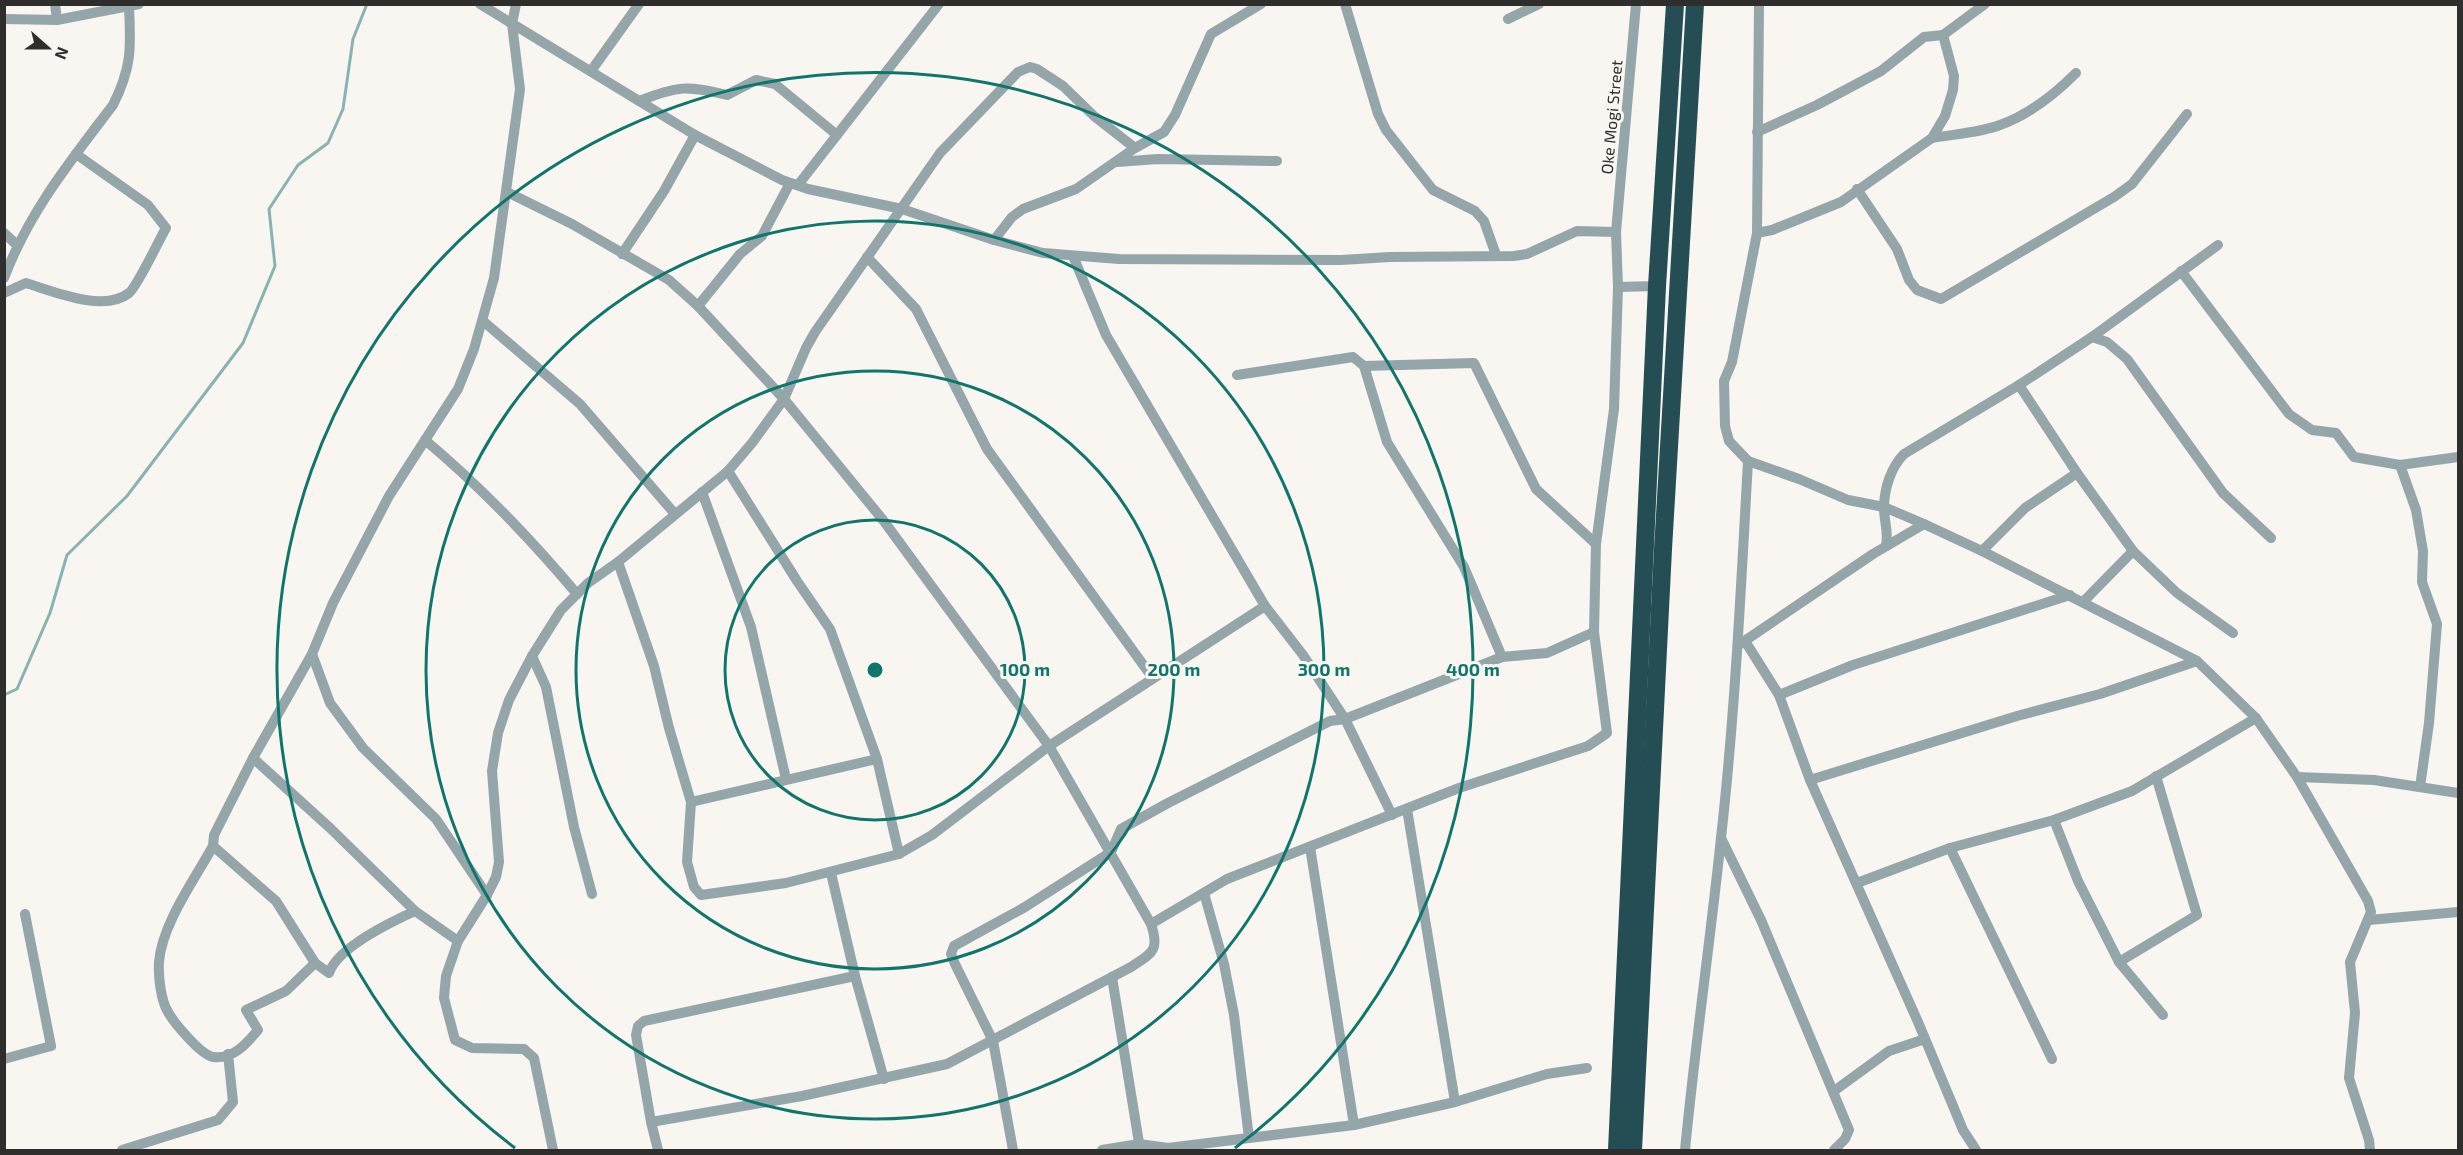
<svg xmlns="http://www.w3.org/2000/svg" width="2463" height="1155" viewBox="0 0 2463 1155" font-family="'Exo 2',sans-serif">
<rect width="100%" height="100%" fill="#f9f5f1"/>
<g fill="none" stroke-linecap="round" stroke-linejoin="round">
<!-- stream -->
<path stroke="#87b3b3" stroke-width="3" d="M4,695L17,689L50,613L67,555L127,496L243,343L275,266L269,209L298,165L328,143L343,109L353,39L367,4"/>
<!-- minor -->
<g stroke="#94a6a9" stroke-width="10">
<path d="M55,4L57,20"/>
<path d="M480,4L695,135L782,180L808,189L902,209L994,240L1043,253L1119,259L1341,260L1390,257L1514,256L1527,254L1577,231L1616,232"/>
<path d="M1345,4L1378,114L1386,130L1433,190L1475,211L1484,221L1496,255"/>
<path d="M4,19L57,20L139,4"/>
<path d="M1508,19L1539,4"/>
<path d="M591,71L639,4"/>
<path d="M639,101C680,86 685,85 727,95L756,80L775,84L837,135"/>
<path d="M1757,132L1817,105L1881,71L1924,37L1943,35L1985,4"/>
<path d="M1932,138C1954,134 1979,133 2000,125C2028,115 2055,94 2076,73"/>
<path d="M1117,162L1158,159L1277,161"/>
<path d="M798,185L939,4"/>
<path d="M1857,189L1897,249L1909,280L1917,290L1941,299L2114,197L2132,184L2187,114"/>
<path d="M507,192L572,224L669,280L698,306L784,399L883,520L1049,746L1151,924C1160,951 1152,953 1131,967L947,1064L802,1096L651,1122"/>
<path d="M4,233L17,245"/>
<path d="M1757,233L1772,230L1841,202L1932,138L1945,116L1953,90L1954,76L1943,35"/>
<path d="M994,240L1012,217L1023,209L1076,189L1135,148L1164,132L1175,115L1211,34L1261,4"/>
<path d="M622,254L664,191L695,135"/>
<path d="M1073,256L1106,335L1265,606L1303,655L1345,719L1392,815"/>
<path d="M867,257L916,309L987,449L1152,677"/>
<path d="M2181,271L2289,414L2312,430L2336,433L2354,457L2400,465L2458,457"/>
<path d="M4,278C29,212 71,160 113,105C132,67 131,48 129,7"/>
<path d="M1618,287L1657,286"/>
<path d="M4,293L26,283C52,291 104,313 129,293C137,287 159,240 166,228L148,205L76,154"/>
<path d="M698,306L740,254L762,236L790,183"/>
<path d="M483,321L580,404L675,514"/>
<path d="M2092,337L2107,342L2127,359L2223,493L2271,538"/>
<path d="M1237,375L1353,357L1364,366L1474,363L1536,489L1596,544"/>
<path d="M2019,385L2077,473L2133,551L2177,593L2233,633"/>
<path d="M425,440C481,487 530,538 577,594"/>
<path d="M1748,461L1799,479L1848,500L1884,507L1924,524L1982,551L2197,661L2256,718L2297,777L2368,901L2371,912L2350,962L2355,1013L2349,1078L2369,1140L2370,1150"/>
<path d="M2400,465L2416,510L2423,551L2422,582L2437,624L2429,723L2420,787"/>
<path d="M728,471L797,581L830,629L877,759L899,854"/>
<path d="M702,492L751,627L786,779"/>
<path d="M1886,546C1889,532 1884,522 1884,508C1884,489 1891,467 1904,454L2019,385L2092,337L2218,245"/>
<path d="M1982,551L2025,508L2077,473"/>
<path d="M618,562L654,666L669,728L691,802L687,862L694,887L701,895L786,883L899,854L932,835L1049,746L1265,606"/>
<path d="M2083,602L2133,551"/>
<path d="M1745,641L1779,695L1810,780L1918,1022L1963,1130L1976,1150"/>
<path d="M1740,644L1873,554L1924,524"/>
<path d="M312,654L330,703L363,748L436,819L487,895"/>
<path d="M532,656L546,687L574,827L592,894"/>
<path d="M1502,657L1547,653L1594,632"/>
<path d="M1779,695L1853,665L2070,595"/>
<path d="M253,758L330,828L415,911L458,941"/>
<path d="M2297,777L2374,780L2458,793"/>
<path d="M1810,780L2017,716L2100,694L2197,661"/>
<path d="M691,802L877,759"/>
<path d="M1407,809L1455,1102"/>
<path d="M2054,820L2078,881L2119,962L2163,1015"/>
<path d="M1721,838L1761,920L1849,1130L1845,1139L1834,1150"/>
<path d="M213,846L276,901L315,963L329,973C338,947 391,922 415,911"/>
<path d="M1310,847L1354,1125"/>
<path d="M1950,848L2052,1059"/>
<path d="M831,873L855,976L884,1079"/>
<path d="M1857,883L1950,848L2054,820L2132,791L2256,718"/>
<path d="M1204,893L1224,964L1234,1015L1249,1138"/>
<path d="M2369,920L2458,912"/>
<path d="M1151,924L1227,879L1459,788L1588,746L1607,733L1594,632L1596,544L1614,409L1618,287L1616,232L1636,4"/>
<path d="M2119,962L2197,915L2156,776"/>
<path d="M315,963L286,991L246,1010L258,1030C247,1043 233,1060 213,1057C201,1055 174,1023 168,1012C161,1001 158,976 159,962C162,924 195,879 213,846L214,835L253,758L312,654L333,603L389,496L458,389L474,349L494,278L520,89L512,24L516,4"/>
<path d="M1112,977L1140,1149"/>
<path d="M4,1059L51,1046L25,914"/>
<path d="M1834,1091L1889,1051L1925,1039"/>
<path d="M122,1150L218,1120L233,1102L228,1054"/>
<path d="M553,1150L534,1058L524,1049L472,1048L455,1040L444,998L446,976L458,941L487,895L496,877L499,862L492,771L498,733L509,700L532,656L561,610L588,583L618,562L728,471L752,443L784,399L806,348L815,332L940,153L1018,72L1030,67L1037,69L1063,86L1094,116L1135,148"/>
<path d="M658,1150L651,1122L636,1035L638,1026L644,1021L855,976"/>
<path d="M1013,1150L993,1041L955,964L951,954L954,946L1025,907L1111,852L1121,829L1168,803L1330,721L1345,719L1502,657L1464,567L1387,442L1364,366"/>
<path d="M1102,1150L1139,1144L1168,1148L1354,1125L1455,1102L1547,1074L1587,1068"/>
<path d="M1685,1150C1695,1046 1710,943 1721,838C1735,713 1741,587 1748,461L1729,441L1725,426L1724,381L1732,362L1757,233L1759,4"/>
</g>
<!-- motorway -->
<g stroke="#254d54" stroke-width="18">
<path d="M1617,1150L1657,286L1675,4"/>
<path d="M1633,1150L1663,549L1695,4"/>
</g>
</g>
<!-- distance rings -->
<g fill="none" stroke="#0f766e" stroke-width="3">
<circle cx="875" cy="670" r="150"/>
<circle cx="875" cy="670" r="299"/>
<circle cx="875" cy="670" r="449"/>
<path d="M515 1148A598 598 0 1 1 1235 1148"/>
</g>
<g text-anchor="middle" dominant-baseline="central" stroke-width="6" stroke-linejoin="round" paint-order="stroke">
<!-- street labels -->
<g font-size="16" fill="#302e2d" stroke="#f9f5f1">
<text transform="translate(1611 117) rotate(-85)">Oke Mogi Street</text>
</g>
</g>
<circle cx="875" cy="670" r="9" fill="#0f766e" stroke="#f9f5f1" stroke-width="3"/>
<g font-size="18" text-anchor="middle" font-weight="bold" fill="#0f766e" stroke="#f9f5f1" stroke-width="6" stroke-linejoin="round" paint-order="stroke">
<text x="1025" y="676">100 m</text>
<text x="1174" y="676">200 m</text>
<text x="1324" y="676">300 m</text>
<text x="1473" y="676">400 m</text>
</g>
<!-- border -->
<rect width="2463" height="1155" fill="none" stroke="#302e2d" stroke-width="12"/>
<!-- north arrow -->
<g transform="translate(48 48) rotate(111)" stroke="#f9f5f1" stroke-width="4.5" paint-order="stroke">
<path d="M0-4.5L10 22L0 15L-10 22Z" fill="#302e2d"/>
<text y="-9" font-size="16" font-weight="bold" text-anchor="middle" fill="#302e2d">N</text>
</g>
</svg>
